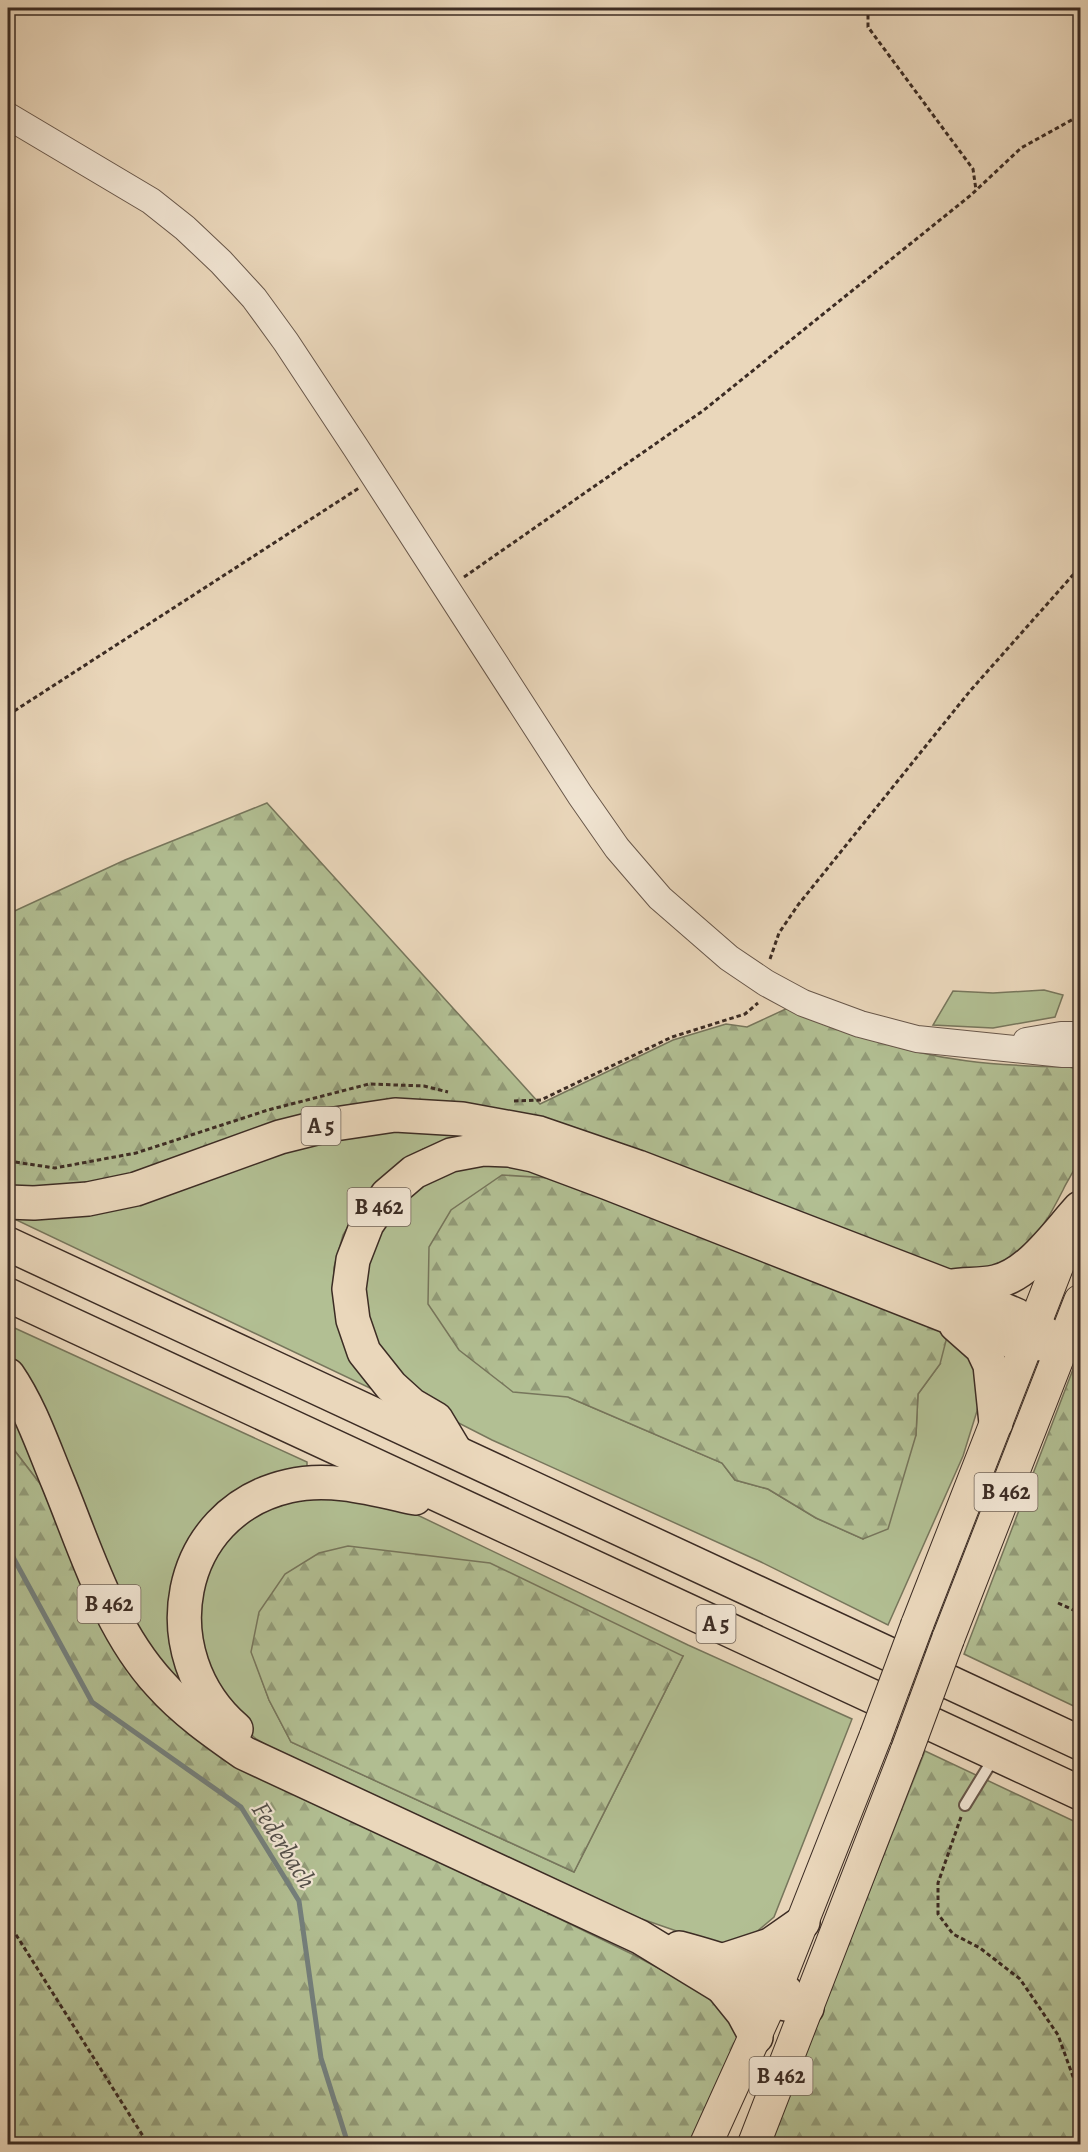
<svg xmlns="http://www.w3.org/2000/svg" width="1088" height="2152" viewBox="0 0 1088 2152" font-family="Alegreya,serif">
<defs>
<pattern id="forest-firs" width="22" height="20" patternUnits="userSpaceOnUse" patternTransform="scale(1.5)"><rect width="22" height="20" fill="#b2bf93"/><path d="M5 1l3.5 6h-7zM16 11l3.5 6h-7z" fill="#929b78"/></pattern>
</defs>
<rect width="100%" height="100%" fill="#ead7bb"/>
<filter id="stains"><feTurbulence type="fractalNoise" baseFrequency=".00333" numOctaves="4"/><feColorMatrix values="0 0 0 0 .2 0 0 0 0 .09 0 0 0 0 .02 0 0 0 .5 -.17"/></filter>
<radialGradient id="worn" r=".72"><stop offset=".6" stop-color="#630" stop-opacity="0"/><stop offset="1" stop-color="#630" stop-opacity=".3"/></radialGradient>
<!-- green -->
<g fill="#b2bf93" stroke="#77765c" stroke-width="1.5" fill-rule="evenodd">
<path d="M1044,990L1063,995L1055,1017L993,1028L933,1025L953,991L993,993Z"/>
<path d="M389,1126L475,1135L423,1149L388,1174L364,1200L343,1235L334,1267L333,1292L374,1390L8,1216L271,1150Z"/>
<path d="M501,1159L968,1347L982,1385L977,1411L963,1456L888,1625L761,1562L492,1440L431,1409L369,1344L358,1271L379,1220L440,1166ZM940,1364L918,1394L916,1435L863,1539L816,1518L768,1489L735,1480L722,1463L568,1397Z"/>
<path d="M8,1325L307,1462V1473L184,1564L203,1708L145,1652L8,1359Z"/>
<path d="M8,1400L54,1502L8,1442Z"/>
<path d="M292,1494L382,1498L688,1645L852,1719L774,1917L754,1934L731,1946L714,1944L639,1918L567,1886L311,1770L256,1739L217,1701L193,1600L215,1548L250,1513ZM252,1652L683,1656L574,1872L291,1742L269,1700Z"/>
</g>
<!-- forest -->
<g fill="url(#forest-firs)" stroke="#77765c" stroke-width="1.5">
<path d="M267,803L540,1104L673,1040L726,1024L747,1027L790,1007C815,1017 841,1030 867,1038C935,1061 996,1066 1068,1067L1080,1069C1080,1097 1084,1126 1080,1153C1079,1165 1068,1179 1063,1190C1033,1249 1009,1281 939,1267L464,1109L122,1183L8,1193V914L125,860Z"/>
<path d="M502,1175L566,1179L948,1333L940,1364L918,1394L916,1435L888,1529L863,1539L816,1518L768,1489L735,1480L722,1463L568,1397L513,1392L459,1350L428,1304L429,1247L451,1210Z"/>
<path d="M1080,1351V1709L964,1654Z"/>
<path d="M8,1442L54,1502L99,1608L236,1762L634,1955L716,1999L742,2031L699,2144H8Z"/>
<path d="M348,1546L490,1563L683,1656L574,1872L291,1742L269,1700L251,1652L259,1612L285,1574L319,1553Z"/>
<path d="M925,1751L1080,1824V2144H769Z"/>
</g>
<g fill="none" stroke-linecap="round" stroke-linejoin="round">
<!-- stream -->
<path stroke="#74807d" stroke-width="5" d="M8,1548L92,1702L241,1807L299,1901L321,2058L348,2144"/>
<defs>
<path id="service" d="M965,1805L995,1756"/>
<g id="tertiary">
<path d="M8,116L151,201L185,228L221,262L254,298L286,342L356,448L580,795L617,848L660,898L729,958L766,983L803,1003L860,1024L917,1039L1063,1054H1080"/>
<path d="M1026,1041L1061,1035H1080"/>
</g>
<g id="primary">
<path d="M917,1625L1078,1213"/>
<path d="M948,1639L1080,1301"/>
<path d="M706,2144L771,2001L876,1735"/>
<path d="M754,2144L907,1750"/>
</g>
<g id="motorway">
<path d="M8,1202L34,1203L88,1199L136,1189L280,1137L328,1125L395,1115L462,1119L539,1133L638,1167L947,1286L1016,1315L1063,1345"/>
<path d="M8,1244L1080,1743"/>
<path d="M952,1286C966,1284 981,1285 995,1282C1029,1275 1057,1233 1080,1208"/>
<path d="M8,1295L1080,1793"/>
<path d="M956,1325L982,1348L990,1365L996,1423"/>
<path d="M8,1375C30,1407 43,1446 58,1482C86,1550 109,1629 160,1684C184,1711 214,1732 244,1753L640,1937L722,1987L771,2001L807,2008"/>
<path d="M454,1449L436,1419L412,1405L391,1386L364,1352L353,1320L349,1289L353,1260L367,1224L387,1195L414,1172L451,1155L483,1149L509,1150L533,1155L608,1183L1013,1342L1058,1345"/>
<path d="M236,1729C150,1655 174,1512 289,1486C330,1476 374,1489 415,1498"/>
<path d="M679,1948C716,1958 755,1969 786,1992"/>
<path d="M724,1960L770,1945L803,1922"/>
<path d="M722,1987L743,2013L756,2037"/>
</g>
</defs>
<!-- service casing -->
<use href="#service" stroke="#68574a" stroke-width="14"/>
<!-- tertiary casing -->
<use href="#tertiary" stroke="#68574a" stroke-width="28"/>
<!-- primary casing -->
<use href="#primary" stroke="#3c2c24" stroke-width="34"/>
<!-- motorway casing -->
<use href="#motorway" stroke="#3c2c24" stroke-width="36"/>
<!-- path -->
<g stroke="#3c2c24" stroke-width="3" stroke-dasharray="4.5 3" stroke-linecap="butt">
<path d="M870,8L868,13V27L973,169L976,190"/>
<path d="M464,577L704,410L971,195L1021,148L1077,117"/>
<path d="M8,715L359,488"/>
<path d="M770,959L779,933L798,905L970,691L1080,567"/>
<path d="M514,1101L541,1100L672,1037L745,1014L758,1003"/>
<path d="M8,1161L55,1168L136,1153L268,1110L369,1084L424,1086L448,1092"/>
<path d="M1058,1603L1080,1613"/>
<path d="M961,1817L938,1883V1914L953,1934L980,1948L1020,1979L1058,2035L1080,2096"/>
<path d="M8,1922L148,2144"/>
</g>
<!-- service -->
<use href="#service" stroke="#f1e5d3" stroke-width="10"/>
<!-- tertiary -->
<use href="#tertiary" stroke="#f1e5d3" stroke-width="26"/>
<!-- primary -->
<use href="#primary" stroke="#ead7bb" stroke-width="32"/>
<!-- motorway -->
<use href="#motorway" stroke="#ead7bb" stroke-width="33"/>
<defs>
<g id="primary-bridge">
<path d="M876,1735L917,1625"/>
<path d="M907,1750L948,1639"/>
</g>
</defs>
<!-- primary-bridge casing -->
<use href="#primary-bridge" stroke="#3c2c24" stroke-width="34" stroke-linecap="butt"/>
<!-- primary-bridge -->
<use href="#primary-bridge" stroke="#ead7bb" stroke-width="32"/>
</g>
<g text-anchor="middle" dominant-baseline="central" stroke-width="4.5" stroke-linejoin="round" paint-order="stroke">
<!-- shield labels -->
<g fill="#f1e5d3" stroke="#726458" stroke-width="1.5">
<rect x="301.5" y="1107" width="39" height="38" rx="4.5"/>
<rect x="347.5" y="1188" width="63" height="38" rx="4.5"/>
<rect x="974.5" y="1473" width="63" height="38" rx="4.5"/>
<rect x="77.5" y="1585" width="63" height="38" rx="4.5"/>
<rect x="696.5" y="1605" width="39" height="38" rx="4.5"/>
<rect x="749.5" y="2057" width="63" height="38" rx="4.5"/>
</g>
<g font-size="22" font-weight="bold" fill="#3c2c24">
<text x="321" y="1126">A 5</text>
<text x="379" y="1207">B 462</text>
<text x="1006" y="1492">B 462</text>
<text x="109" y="1604">B 462</text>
<text x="716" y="1624">A 5</text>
<text x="781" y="2076">B 462</text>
</g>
<!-- water labels -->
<g font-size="26" font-style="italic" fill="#544f49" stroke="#f1e5d3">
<text transform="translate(284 1845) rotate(58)">Federbach</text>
</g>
</g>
<!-- margin -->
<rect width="1088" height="2152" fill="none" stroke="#ead7bb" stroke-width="30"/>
<rect x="9" y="9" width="1070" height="2134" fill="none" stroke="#3c2c24" stroke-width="3"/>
<rect x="15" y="15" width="1058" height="2122" fill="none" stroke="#3c2c24" stroke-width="1.5"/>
<rect width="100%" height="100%" filter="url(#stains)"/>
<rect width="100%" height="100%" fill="url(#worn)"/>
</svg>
